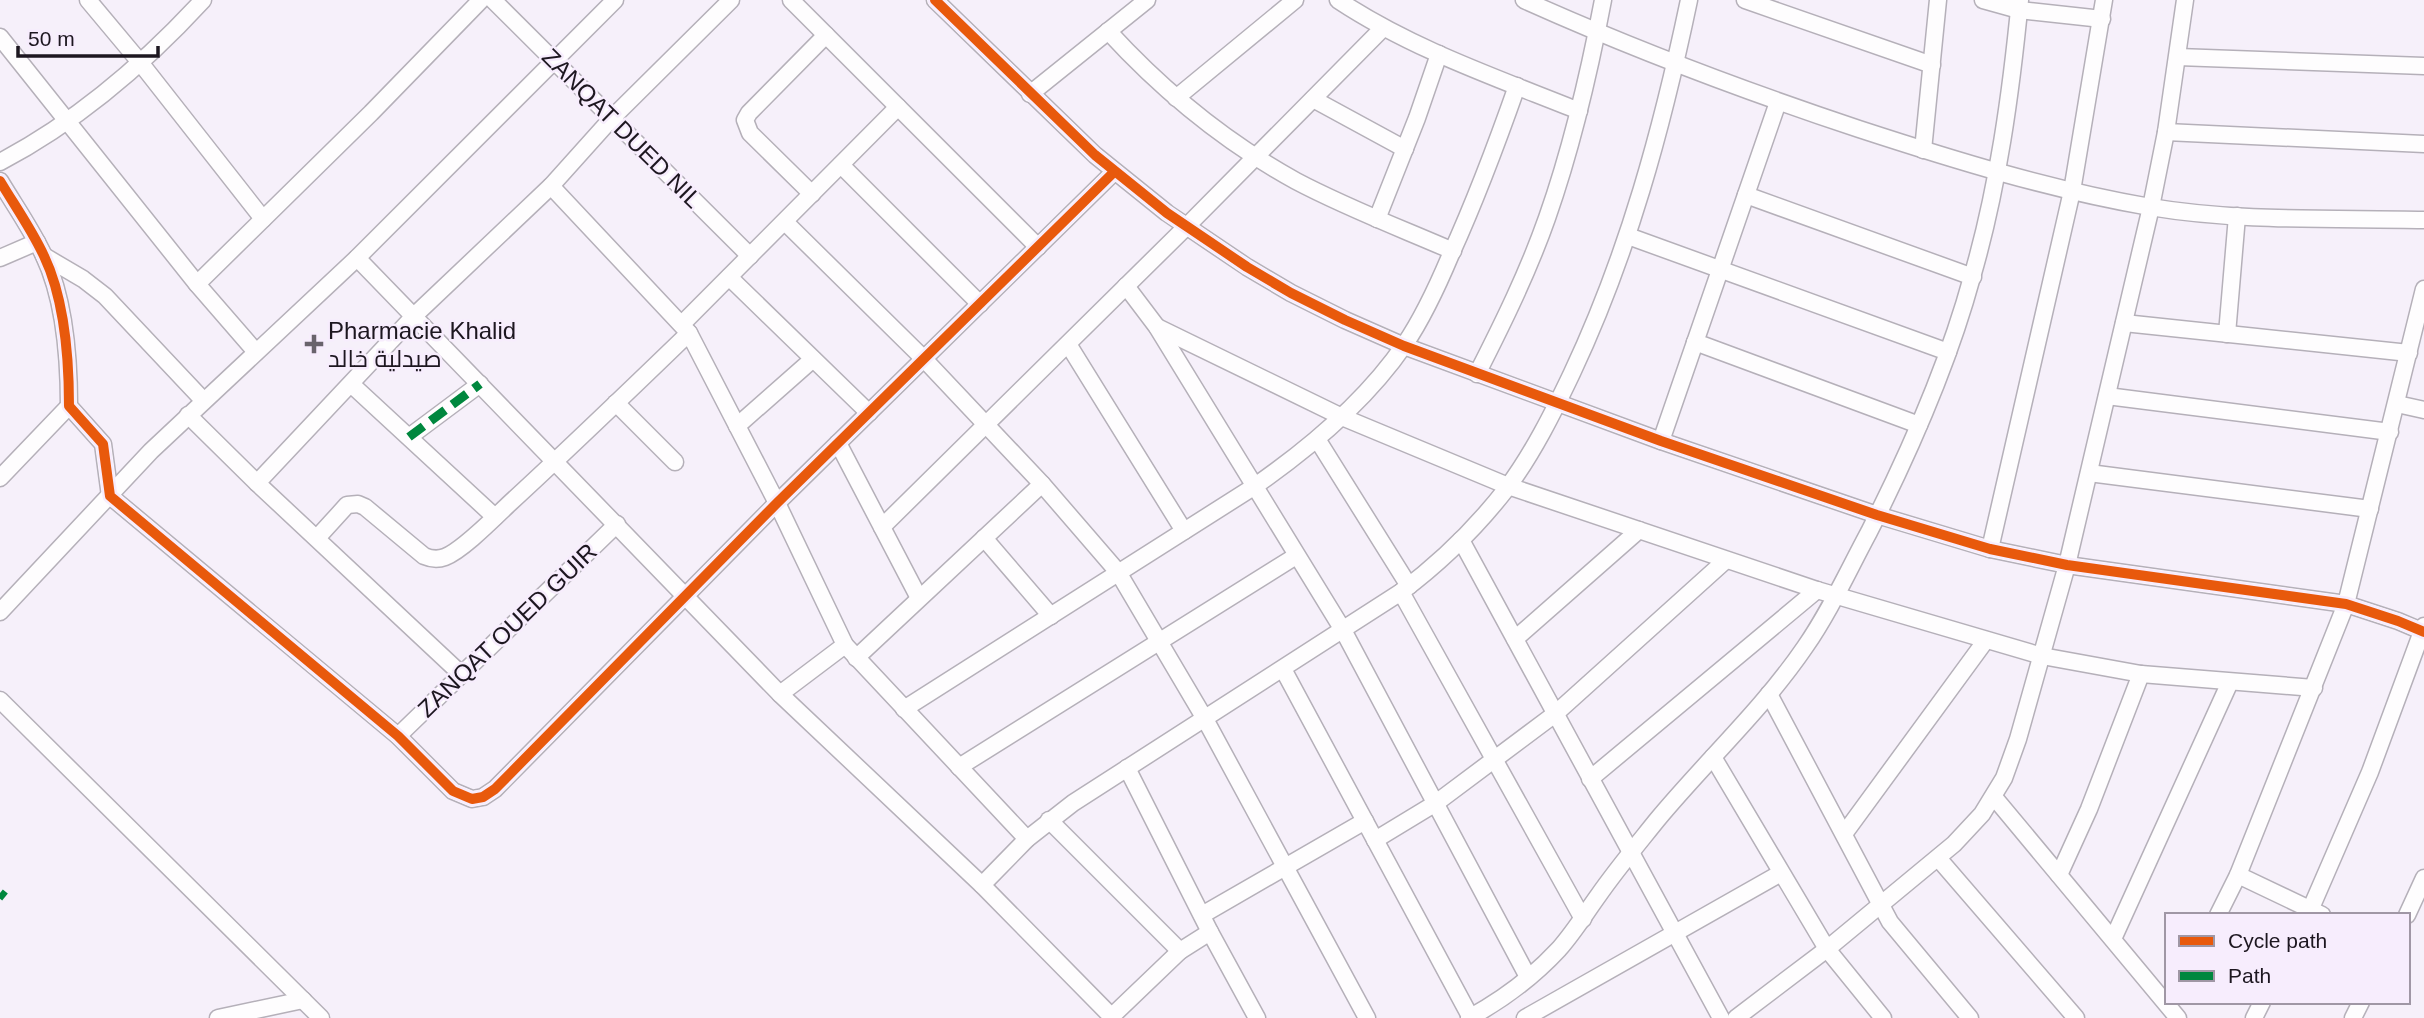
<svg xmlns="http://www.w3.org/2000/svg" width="2424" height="1018" viewBox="0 0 2424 1018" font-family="Helvetica,Cairo,sans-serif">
<rect width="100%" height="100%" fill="#f6f0fa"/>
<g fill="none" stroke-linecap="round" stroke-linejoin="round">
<defs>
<g id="street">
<path d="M88,0L139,61L263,219"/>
<path d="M493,0L750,256"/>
<path d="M791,0L1038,247"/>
<path d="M935,0L1095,155L1167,213L1247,267L1291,293L1345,320L1404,346L1661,441L1877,515L1990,549L2067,565L2346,604L2398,621L2424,632"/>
<path d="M1338,0C1412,49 1497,78 1579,111"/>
<path d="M1524,0C1633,49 1745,91 1859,129C1954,160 2051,190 2150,207C2239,222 2333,218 2424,220"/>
<path d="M1745,0L1932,65"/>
<path d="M1983,0L2019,10L2102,19"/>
<path d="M1108,31C1163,91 1225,142 1296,181C1347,208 1400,228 1453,251"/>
<path d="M0,37L197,284L256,352"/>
<path d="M2178,57L2424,66"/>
<path d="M1030,94L1147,0"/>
<path d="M1176,98L1295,0"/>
<path d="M1313,99L1405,149"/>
<path d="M2166,132L2424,144"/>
<path d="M1923,150L1938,0"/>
<path d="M0,162C76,122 145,63 203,0"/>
<path d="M841,165L980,304"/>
<path d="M0,181C15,206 32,230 44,256C65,300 69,358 69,406L103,444L110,496L398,736L453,791L472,799L483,797L495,789L777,503L1114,172"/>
<path d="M551,186L689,333L777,503L845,645L1027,839"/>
<path d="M812,194L750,133L745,120L749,113L826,35"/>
<path d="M1746,195L1973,277"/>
<path d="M1377,219L1417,118L1439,54"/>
<path d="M785,222L924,359L1042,484L1118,572L1205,719L1367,1018"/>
<path d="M1628,236L1948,352"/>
<path d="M44,256L83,279L105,296L203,400"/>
<path d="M0,258L37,242"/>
<path d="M357,258L780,694L982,885L1113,1018"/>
<path d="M729,277L869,413"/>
<path d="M197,284L371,113L481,0"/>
<path d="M1126,286L1157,327L1343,630L1528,977"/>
<path d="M2124,323L2409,353"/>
<path d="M682,324L898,107"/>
<path d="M1157,327L1342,417L1508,486L1817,590L2042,656L2141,674L2314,688"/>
<path d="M2227,334L2237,216"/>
<path d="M1695,342L1919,425"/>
<path d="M1068,344L1184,531"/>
<path d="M1477,374C1503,323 1528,272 1547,218C1572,147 1589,74 1603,0"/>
<path d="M351,384L495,517"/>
<path d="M2107,396L2390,432"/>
<path d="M616,403L675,462"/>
<path d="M2397,404L2424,410"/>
<path d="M188,415L257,483L461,674"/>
<path d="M737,426L813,359"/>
<path d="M409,437L480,384"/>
<path d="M1317,439L1409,586"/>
<path d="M1661,441L1778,102"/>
<path d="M838,443L919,598"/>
<path d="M2089,473L2370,509"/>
<path d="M0,478L69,406"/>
<path d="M257,483L415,315L551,186L612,118L731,0"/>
<path d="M882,527L1186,227L1383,28"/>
<path d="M317,538L347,505L358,504L365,507L424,556C431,559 437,560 445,557C463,550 495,517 510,503C571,447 630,390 689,333"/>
<path d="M984,538L1051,616"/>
<path d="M1461,540L1721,1018"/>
<path d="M1990,549L2072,191L2104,0"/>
<path d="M1401,592L1583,919"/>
<path d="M0,612L151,451L357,258L615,0"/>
<path d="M1515,639L1639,530"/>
<path d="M856,658L1042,484"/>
<path d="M1283,669L1471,1018"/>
<path d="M780,694L845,645"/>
<path d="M1769,694L1890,922L1970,1018"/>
<path d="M0,700L321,1018"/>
<path d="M904,709L1255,486C1311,447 1366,401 1405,344C1424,316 1438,285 1451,254C1476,199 1497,143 1517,86"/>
<path d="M398,736L617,524"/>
<path d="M1713,757L1827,949L1883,1018"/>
<path d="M959,767L1296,556"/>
<path d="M1127,768L1210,932L1257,1018"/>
<path d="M1590,779L1817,590"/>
<path d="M1994,797L2178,1018"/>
<path d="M1049,820L1180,951"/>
<path d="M1844,834L1986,640"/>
<path d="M1375,840L1436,803L1555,714L1726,560"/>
<path d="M1938,858L2076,1018"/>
<path d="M2059,875L2089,809L2141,674"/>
<path d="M2238,875L2322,915"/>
<path d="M982,885L1027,839L1073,803L1401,592C1441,562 1476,528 1507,488C1533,453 1553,413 1572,373C1628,254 1662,129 1689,0"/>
<path d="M1202,915L1365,821"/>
<path d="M2218,915L2238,875L2346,604L2424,289"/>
<path d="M2308,915L2370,772L2424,626"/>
<path d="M2407,915L2424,878"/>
<path d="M2113,939L2230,682"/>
<path d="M218,1018L303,1000"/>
<path d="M1110,1018L1180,951L1210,932"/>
<path d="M1469,1018C1502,1000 1534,976 1559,949C1574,932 1585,914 1598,896C1616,870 1637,845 1657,820C1705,762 1762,710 1805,647C1830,611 1848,571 1869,532C1910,451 1948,365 1972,277C1998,188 2011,93 2020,0"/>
<path d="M1525,1018L1781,873"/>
<path d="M1736,1018L1827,949L1954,844L1982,814L2004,778L2018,739L2067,565L2151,207L2166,132L2185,0"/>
<path d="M2254,1018L2262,1002"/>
<path d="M2353,1018L2361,1002"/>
</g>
</defs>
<!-- street casing -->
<use href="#street" stroke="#b5b0b9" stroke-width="19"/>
<!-- street -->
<use href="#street" stroke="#fefdfe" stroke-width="16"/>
<!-- quiet -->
<g stroke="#00873e" stroke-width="9" stroke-dasharray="18 9" stroke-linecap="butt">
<path d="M409,437L480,384"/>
<path d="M0,893L5,897"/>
</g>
<defs>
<g id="cycleway">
<path d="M935,0L1095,155L1167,213L1247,267L1291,293L1345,320L1404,346L1661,441L1877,515L1990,549L2067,565L2346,604L2398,621L2424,632"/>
<path d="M0,181C15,206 32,230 44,256C65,300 69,358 69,406L103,444L110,496L398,736L453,791L472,799L483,797L495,789L777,503L1114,172"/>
</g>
</defs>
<!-- cycleway casing -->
<use href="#cycleway" stroke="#f7edfd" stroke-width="15"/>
<!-- cycleway -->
<use href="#cycleway" stroke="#e8590c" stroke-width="10"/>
</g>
<!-- markers -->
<path fill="#69636c" stroke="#f7edfd" stroke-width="2.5" d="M310.5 333.5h7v7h7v7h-7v7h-7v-7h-7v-7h7z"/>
<g text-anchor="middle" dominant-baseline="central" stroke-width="5" stroke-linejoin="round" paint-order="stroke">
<!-- street labels -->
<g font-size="24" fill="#1d1720" stroke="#f7edfd">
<text transform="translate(622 128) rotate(45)">ZANQAT DUED NIL</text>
<text transform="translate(507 630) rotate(-44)">ZANQAT OUED GUIR</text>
</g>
<!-- poi labels -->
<g font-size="24" fill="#1d1720" stroke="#f7edfd" text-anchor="start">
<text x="328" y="330">Pharmacie Khalid<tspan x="328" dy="28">صيدلية خالد</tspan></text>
</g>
</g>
<!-- legend -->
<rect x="2165" y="913" width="245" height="91" fill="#f7edfd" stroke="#a097a5" stroke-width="2"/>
<rect x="2179" y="936" width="35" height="10" fill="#e8590c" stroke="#a097a5" stroke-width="2"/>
<text x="2228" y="948" font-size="21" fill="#1d1720">Cycle path</text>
<rect x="2179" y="971" width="35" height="10" fill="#00873e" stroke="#a097a5" stroke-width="2"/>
<text x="2228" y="983" font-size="21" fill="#1d1720">Path</text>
<!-- scale -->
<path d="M18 46v10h140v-10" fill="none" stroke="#1d1720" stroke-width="3.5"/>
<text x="28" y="46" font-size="21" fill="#1d1720" stroke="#f7edfd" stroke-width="5" paint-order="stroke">50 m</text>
</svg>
